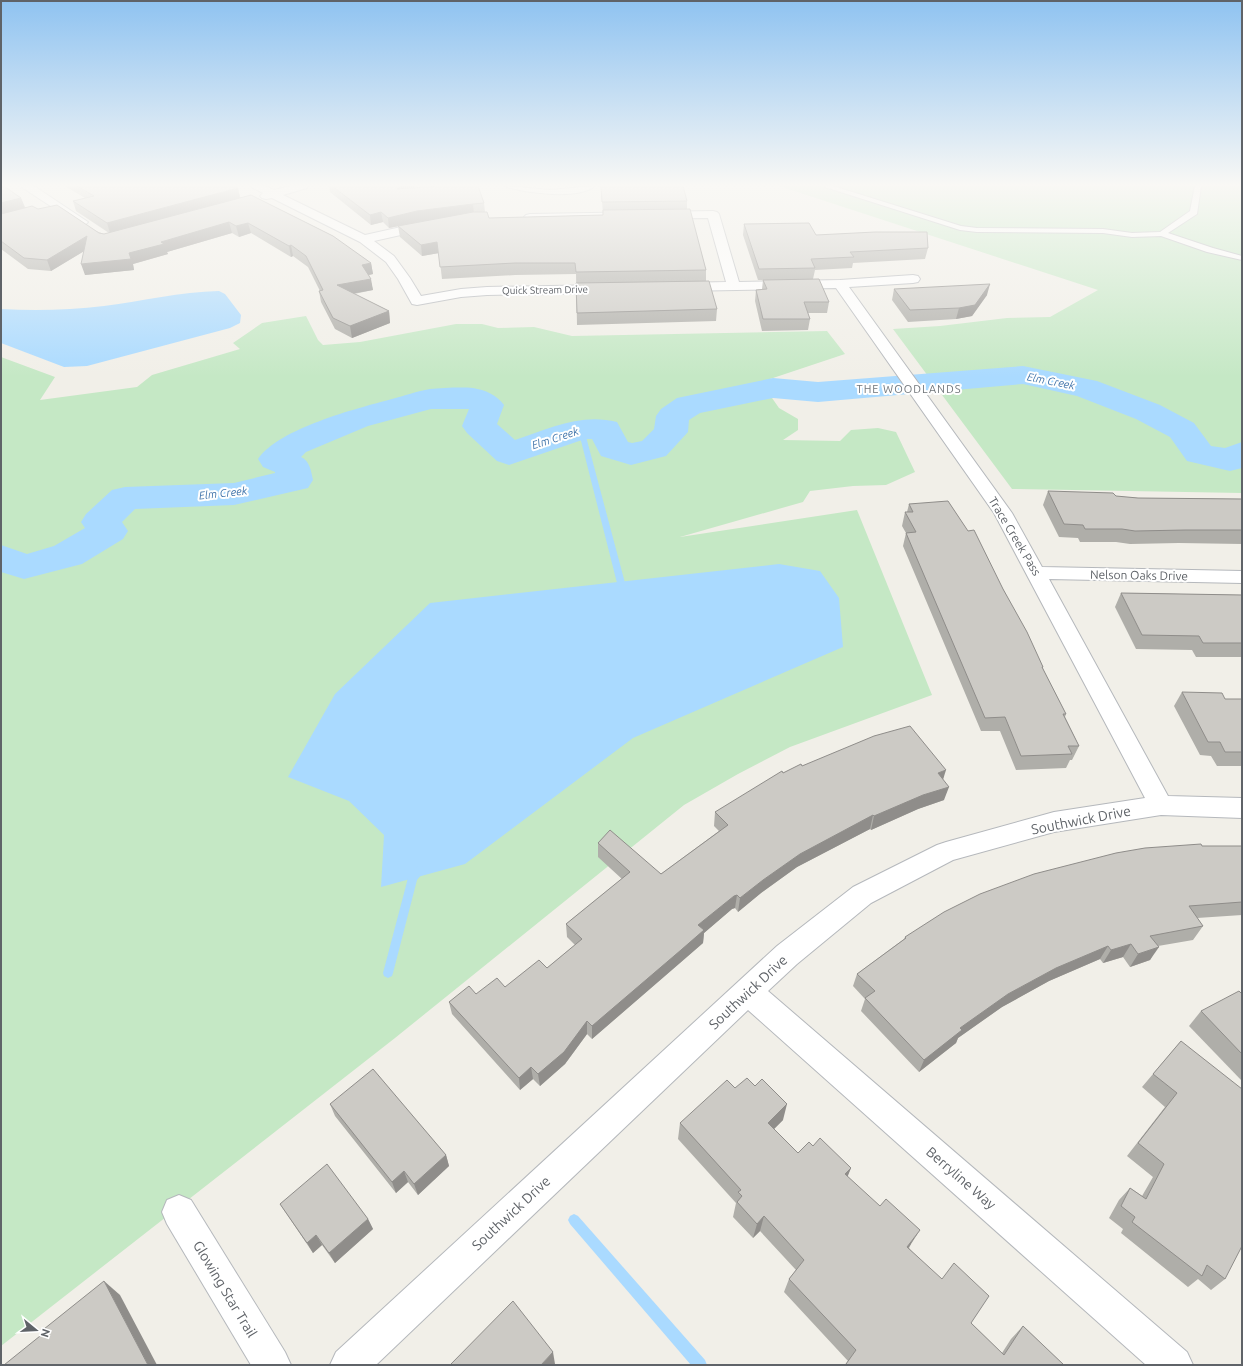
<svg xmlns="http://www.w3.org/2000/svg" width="1243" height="1366" viewBox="0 0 1243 1366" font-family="Ubuntu,sans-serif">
<rect width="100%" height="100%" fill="#f1efe8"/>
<!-- green -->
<g fill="#c5e8c5">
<path d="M779,186H1242V493L1012,489L893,329L940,326L1007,318L1050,317L1098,290Z"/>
<path d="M306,316L318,340L323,345L360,342L456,324H482L498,328L534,327L572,336L827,331L845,354L767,380L763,385L779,408L798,419V430L783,440L840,441L851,430L878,428L896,432L915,472L886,485L853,486L810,491L803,502L680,537L857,510L932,695L790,747L738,774L684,805L395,1038L1,1346V357L55,377L40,400L137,387L152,375L240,349L233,343L262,323Z"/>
</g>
<!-- water -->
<g fill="#aadaff">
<path d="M219,291L225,294L241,315L240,323L230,328L87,366L64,367L1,343V309C35,311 71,310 104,306C143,301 180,292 219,291Z"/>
<path d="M779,564L820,571L839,598L843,647L633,738L465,864L381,887L384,835L349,801L288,777L335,694L430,603Z"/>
</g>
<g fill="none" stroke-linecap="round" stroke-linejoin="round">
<!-- stream -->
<g fill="#aadaff" fill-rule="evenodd">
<path d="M581,427L584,429L625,583L618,594H615L611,592L617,583L578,429Z"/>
<path d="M420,866L423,867L425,870L417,880L393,973L392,976L388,978L384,976L383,973L408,878L417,867Z"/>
<path d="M574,1214L578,1216L705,1360L707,1365H691L570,1224L568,1220L570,1216Z"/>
</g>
<!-- river -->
<path fill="#aadaff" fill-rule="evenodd" d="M1023,366L1097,381L1160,405L1194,423L1211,446L1225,448L1242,442V468L1230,471L1187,461L1170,437L1136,419L1077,396L1023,384L818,402L773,398L700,413L689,420L688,432L666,456L631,465L601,456L592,439H585L509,465L497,461L467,433L462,426L469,409H431L368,426L306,452L301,457C310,461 311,471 313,480L308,488L234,505L135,509L122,522L128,531L123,539L82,564L24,579L1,572V545L27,554L54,546L85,528L81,522L86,514L112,490L125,487L234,483L275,473V472L263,467L258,459C280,428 355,409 392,399C404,396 417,391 430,389C442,388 461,387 473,388C485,390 497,395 504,405L497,424L515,440C549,429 580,413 617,422L628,442L632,443L642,441L654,429L656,416L661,409L677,398L773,378L818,382Z"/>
<defs>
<g id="service">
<path d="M506,186L550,190L595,186C578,200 527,193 507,187Z"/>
<path d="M824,186H833L961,226L977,228L1103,229L1132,233L1160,232L1190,211L1195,186H1201L1197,214L1168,233L1213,248L1242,256V260L1207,252L1161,236L1132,237L1103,233L977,232L960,230L825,187Z"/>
</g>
<g id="minor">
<path d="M22,186H34L88,222L86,224H78L23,188Z"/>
<path d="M252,186H265L274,190L291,186H308L307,188L283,195L365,235L428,221L432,222L434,225L432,228L374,241L394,256L410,278L421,296L461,289L487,287L605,285L610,286L612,289L610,292L605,293L487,295L461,297L417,305L412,304L398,279L386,262L360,242L272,198L266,199L262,198L260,196L263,193L253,188Z"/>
<path d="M713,211L717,212L719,214L739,282L840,280L913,275L918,276L920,279L918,282L913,283L849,287L1012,513L1042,567L1242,571V583L1049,579L1168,796L1242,798V818L1161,815L1054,832L953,860L871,903L797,964L768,991L1187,1352L1193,1365H1146L748,1010L376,1365H330L336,1352L777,946L853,887L937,845L946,842L1054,812L1145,798L994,513L836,288L681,291L676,290L674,287L676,284L681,283L726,282L708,218L530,220L526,219L524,217L526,215L530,214Z"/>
<path d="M179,1195L191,1200L285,1352L291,1365H251L167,1224L162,1212L167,1200Z"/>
</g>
</defs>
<!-- service casing -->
<use href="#service" stroke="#b5b8bc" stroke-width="2"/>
<!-- minor casing -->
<use href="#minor" stroke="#b5b8bc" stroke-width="2"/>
<!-- service -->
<use href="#service" fill="#fff" fill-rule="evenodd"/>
<!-- minor -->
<use href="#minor" fill="#fff" fill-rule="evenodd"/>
</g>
<!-- wall -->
<g fill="#afaea9">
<path d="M1,186L21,198L25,207L38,209L104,234L109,233L76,211L73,201L85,198L65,186H234L238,188L240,197L371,263L373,274L369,275L373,290L354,294L389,311L390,323L352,338L335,329L321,302L319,291H320L308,267L293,256L291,257L251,233L239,237L232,233L167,252L168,254L133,264L134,270L85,275L84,251L51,271L28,269L1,249Z"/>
<path d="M329,186H416L414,188L484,203L485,212L489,218L603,215L601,186L687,201V209L706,270V281L717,309L716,321L577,325L576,274L515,275L442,279L439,253L422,256L400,237L398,226L436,219L419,222L389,228L383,222L371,225L330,192Z"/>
<path d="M744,224L816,235L928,248L925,259L853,263L852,268L815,270L813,279L829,302L827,313H808L810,319L808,330L762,331L755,301L756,290L762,289L763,280H758L743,235Z"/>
<path d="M894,289L987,295L972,316L956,319L908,322L892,300Z"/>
<path d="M1048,491L1138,498L1242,499V544L1179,543L1130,544L1116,542H1080L1078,538L1059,537L1043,505Z"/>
<path d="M909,504L1003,589L1043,667V669L1066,714L1065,717L1079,746L1072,760H1070L1066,768L1016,770L1000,731H981L903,546L906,533L902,526L905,512H907Z"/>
<path d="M1121,593L1242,595V657H1196L1192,650L1136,649L1115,607Z"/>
<path d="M1182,692L1225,699H1242V766H1217L1211,756L1200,755L1174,706Z"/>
<path d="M802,766L943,779L944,800L918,809L871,830L870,829L797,867L761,893L738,912L735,908L732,909L704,933L703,943L680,963L592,1039L587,1034L565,1064L540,1086L533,1079L520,1090L452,1014L449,1002L476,994L505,987L547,968L575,945L567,937L566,924L622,879L598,857V843L661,874L719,831L714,826L715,812L783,773Z"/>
<path d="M1202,846H1242V915L1197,918L1203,926L1193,940L1158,946L1150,960L1130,967L1123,957L1103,963L1100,959L1049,981L1002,1007L958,1038L956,1043L919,1072L861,1011L865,999L853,986L857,974L904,939L905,937Z"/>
<path d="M1242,994V1081L1189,1026L1201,1011Z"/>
<path d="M1181,1041L1225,1279L1211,1290L1198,1279L1188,1287L1121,1233L1123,1229L1109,1218L1119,1200L1130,1188L1142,1196L1153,1177L1127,1156L1165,1107L1142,1087L1153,1074Z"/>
<path d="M755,1086L783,1120L774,1129L798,1153L813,1146L851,1168L847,1176L911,1244L909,1248L971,1323L1002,1353L1011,1339L1023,1326L1064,1365H845L848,1361L784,1292L789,1279L796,1270L760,1231L753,1238L733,1217L736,1203L678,1139L680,1123L735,1088Z"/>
<path d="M330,1104L446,1155L449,1166L418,1195L408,1182L396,1193L335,1116Z"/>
<path d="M280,1204L368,1219L373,1229L335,1263L322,1245L313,1253Z"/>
</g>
<!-- shaded-wall -->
<g fill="#8f8d8a">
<path d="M402,186H416L399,199L397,189Z"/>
<path d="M238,188L240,198L110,233L107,223Z"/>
<path d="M21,198L25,208L1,215V203Z"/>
<path d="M473,204L474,214L419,222L389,228L388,218L417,211Z"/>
<path d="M381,212L383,222L371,225L370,215Z"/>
<path d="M229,222L232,233L167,252L168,254L133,264L134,270L85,275L81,264L129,253L161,242Z"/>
<path d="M248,223L251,233L239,237L236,226Z"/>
<path d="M87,236L91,247L51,271L47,260Z"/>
<path d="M437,242L439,253L422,256L421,245Z"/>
<path d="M291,245L293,256L291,257L289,246Z"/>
<path d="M371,263L373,274L364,276L362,265Z"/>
<path d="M371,279L373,290L339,296L337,285Z"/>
<path d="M990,284L987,295L972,316L956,319L959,308Z"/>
<path d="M389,311L390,323L352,338L350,326Z"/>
<path d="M946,770L942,783L938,773Z"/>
<path d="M949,787L944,800L918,809L871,830L874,816L923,795Z"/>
<path d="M873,815L870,829L797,867L761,893L738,912L740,898L763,880L800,854Z"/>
<path d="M737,895L735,908L732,909L704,933L703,943L592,1039V1026L698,925L734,896Z"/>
<path d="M1131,944L1123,957L1103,963L1111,950Z"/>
<path d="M1108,946L1100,959L1049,981L1002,1007L958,1038L956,1043L919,1072L924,1060L960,1028L1008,994L1056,968Z"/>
<path d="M1159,947L1150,960L1130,967L1138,954Z"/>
<path d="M587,1021V1034L565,1064L540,1086L538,1074Z"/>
<path d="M531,1067L533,1079L520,1090L519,1078Z"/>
<path d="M787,1104L783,1120L764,1139L768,1123Z"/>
<path d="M446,1155L449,1166L418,1195L414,1184Z"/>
<path d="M851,1168L845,1183V1174Z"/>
<path d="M404,1171L408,1182L396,1193L392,1182Z"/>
<path d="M764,1216L760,1231L753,1238L757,1224Z"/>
<path d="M368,1219L373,1229L335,1263L329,1253Z"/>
<path d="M920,1230L911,1244L899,1261L907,1247Z"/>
<path d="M316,1235L322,1245L313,1253L307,1243Z"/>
<path d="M104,1281L120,1295L157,1365H148Z"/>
<path d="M553,1352L555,1364L554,1365H541Z"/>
</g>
<!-- building -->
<g fill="#cccac5" stroke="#8f8d8a">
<path d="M1,186H4L21,198L1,203Z"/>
<path d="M77,186H234L238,188L107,223L73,201L94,196Z"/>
<path d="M332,186H402L397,189L440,186H478L484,203L473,204L417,211L388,218L381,212L370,215Z"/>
<path d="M601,186H683L687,201L602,202Z"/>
<path d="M251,195L333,236L371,263L362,265L371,279L337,285L389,311L350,326L333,318L319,291L323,290L306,256L291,245L289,246L248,223L236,226L229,222L161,242L164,244L129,253L131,259L81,264L87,236L47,260L24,258L1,241V214L32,206L38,209L57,205L99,233L104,234Z"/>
<path d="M690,209L706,270L576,272L575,263H515L440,267L437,242L421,245L398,226L473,212H487L489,218L603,215V210Z"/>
<path d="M809,223L816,235L875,232H927L928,248L850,252L854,257L811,259L815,268L759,269L744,224Z"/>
<path d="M819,279L829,302H804L810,319H763L756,290L767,289L763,280Z"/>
<path d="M709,281L717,309L577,313L576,283Z"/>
<path d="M990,284L975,305L959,308L910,310L894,289Z"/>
<path d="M1048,491L1113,493L1116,496L1138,498L1242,499V530H1185L1135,531L1122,529H1085L1083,525L1064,524Z"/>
<path d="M948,501L968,531L974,530L1003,589L1027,632L1043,667H1042L1066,714H1063L1079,746H1068L1072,754L1021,756L1005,717L985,718L906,533L916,532L905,512H913L909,504Z"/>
<path d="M1121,593L1242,595V643H1203L1199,636L1142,635Z"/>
<path d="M1182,692L1222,693L1225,699H1242V752H1225L1220,742H1208Z"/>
<path d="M910,726L946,770L938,773L949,787L923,795L874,816L873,815L800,854L763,880L740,898L737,895L734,896L698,925L704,930L681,950L592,1026L587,1021L564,1052L538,1074L531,1067L519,1078L449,1002L469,986L476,994L497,978L505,987L539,960L547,968L582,939L566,924L630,872L598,843L610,830L661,874L728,825L715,812L782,771L783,773L801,764L802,766L874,736Z"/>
<path d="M1201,844L1202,846H1242V902L1189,906L1203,926L1150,936L1159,947L1138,954L1131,944L1111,950L1108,946L1056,968L1008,994L960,1028L962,1030L924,1060L865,998L875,991L857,974L906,938L905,937L944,912L980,894L1034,874L1116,853L1145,848Z"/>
<path d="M1239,991L1242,994V1054L1201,1011Z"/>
<path d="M1181,1041L1242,1089V1246L1225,1279L1207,1265L1202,1276L1132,1222L1135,1217L1121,1206L1130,1188L1146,1199L1164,1164L1138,1143L1177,1093L1153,1074Z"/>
<path d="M373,1069L446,1155L414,1184L404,1171L392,1182L330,1104Z"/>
<path d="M747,1078L755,1086L762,1079L787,1104L768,1123L798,1153L809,1142L813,1146L820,1138L851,1168L845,1174L880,1206L886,1199L920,1230L907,1247L942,1279L954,1263L989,1296L971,1323L1004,1355L1023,1326L1064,1365H848L846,1364L856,1350L789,1279L804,1260L764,1216L757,1224L737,1202L742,1196L738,1192L741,1190L680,1123L727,1080L735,1088Z"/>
<path d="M327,1164L368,1219L329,1253L316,1235L307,1243L280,1204Z"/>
<path d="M104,1281L148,1365H4L45,1332L44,1329Z"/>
<path d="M513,1301L553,1352L541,1365H450Z"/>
</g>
<!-- sky -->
<linearGradient id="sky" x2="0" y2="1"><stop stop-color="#8fc3f1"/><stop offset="0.49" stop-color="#f9f8f5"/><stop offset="1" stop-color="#f9f8f5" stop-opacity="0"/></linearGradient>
<rect width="1243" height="377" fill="url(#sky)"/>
<g text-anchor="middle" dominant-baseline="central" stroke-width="4" stroke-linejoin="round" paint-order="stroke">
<!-- far-street labels -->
<g font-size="10" fill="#5f6368" stroke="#fff">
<text transform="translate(545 290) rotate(-1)">Quick Stream Drive</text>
</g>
<!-- far-water labels -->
<g font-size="11" font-style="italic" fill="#4174aa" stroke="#fff">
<text transform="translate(1051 381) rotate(11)">Elm Creek</text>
<text transform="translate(555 438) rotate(-18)">Elm Creek</text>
<text transform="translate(223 493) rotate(-6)">Elm Creek</text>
</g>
<!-- far-neighbourhood labels -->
<g font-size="11" letter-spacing="1" fill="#70757a" stroke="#fff">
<text x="909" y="389">THE WOODLANDS</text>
</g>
<!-- street labels -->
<g font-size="12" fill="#5f6368" stroke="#fff">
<text transform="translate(1015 536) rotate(59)">Trace Creek Pass</text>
<text transform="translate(1139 575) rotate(1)">Nelson Oaks Drive</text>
</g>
<!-- near-street labels -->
<g font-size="14" fill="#5f6368" stroke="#fff">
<text transform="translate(1081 820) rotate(-11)">Southwick Drive</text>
<text transform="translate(748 992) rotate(-43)">Southwick Drive</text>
<text transform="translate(961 1178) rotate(41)">Berryline Way</text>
<text transform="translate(511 1213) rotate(-43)">Southwick Drive</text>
<text transform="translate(225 1289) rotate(59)">Glowing Star Trail</text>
</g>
</g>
<!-- border -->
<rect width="1243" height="1366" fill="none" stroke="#5f6368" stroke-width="4"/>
<!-- north arrow -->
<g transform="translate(36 1330) rotate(108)" stroke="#ffffff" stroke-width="3" paint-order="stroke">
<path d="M0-3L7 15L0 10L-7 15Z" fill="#5f6368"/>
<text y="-6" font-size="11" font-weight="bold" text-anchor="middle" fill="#5f6368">N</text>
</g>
</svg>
